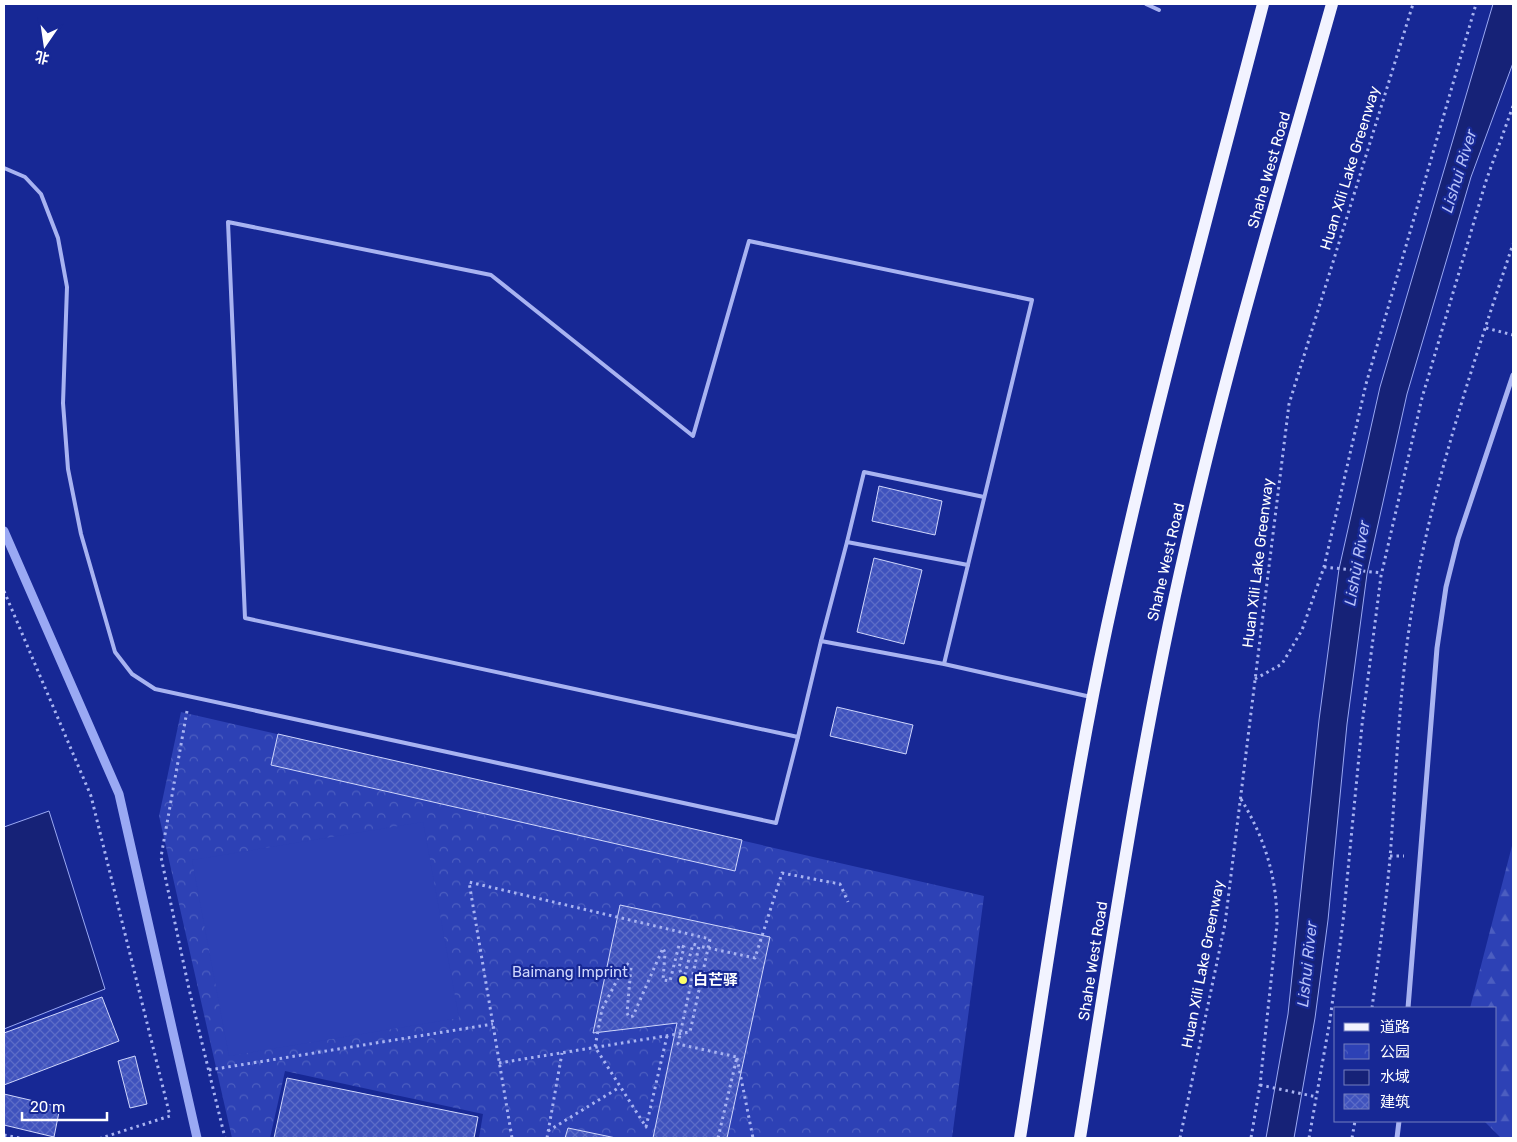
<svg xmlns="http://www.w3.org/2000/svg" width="1517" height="1142" viewBox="0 0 1517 1142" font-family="Rubik,'Noto Sans SC',sans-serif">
<defs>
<pattern id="forest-firs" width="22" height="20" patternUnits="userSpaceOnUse" patternTransform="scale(1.25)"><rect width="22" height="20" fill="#2d41b5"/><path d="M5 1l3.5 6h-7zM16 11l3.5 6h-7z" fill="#4c5ec0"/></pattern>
<pattern id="park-crowns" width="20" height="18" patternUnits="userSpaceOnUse" patternTransform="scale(1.25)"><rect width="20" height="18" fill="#2d41b5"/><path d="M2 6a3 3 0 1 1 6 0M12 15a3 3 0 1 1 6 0" fill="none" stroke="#4c5ec0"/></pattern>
<pattern id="building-cross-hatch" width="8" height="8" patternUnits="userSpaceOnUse" patternTransform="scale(1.25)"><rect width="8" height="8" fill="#3f52bd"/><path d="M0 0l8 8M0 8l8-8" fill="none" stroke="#5c6cc7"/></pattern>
</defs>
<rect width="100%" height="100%" fill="#172895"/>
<!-- forest -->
<path fill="url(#forest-firs)" d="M1513,842V1138H1501L1484,1121H1496V1008H1470Z"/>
<!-- park -->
<path fill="url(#park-crowns)" d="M181,712L984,896L952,1138H479L483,1114L285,1071L270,1138H232L159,816Z"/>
<!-- garden -->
<path fill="#2d41b5" d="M423,822L459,1018L229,1056L192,860Z"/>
<!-- water -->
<g fill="#162277" stroke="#9aa9f4">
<path d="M1493,4H1513V63L1471,177L1407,394L1367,574L1347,724L1328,920L1315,1018L1294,1138H1266L1288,1014L1319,720L1339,569L1380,387Z"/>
<path d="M49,811L105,989L4,1029V827Z"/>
</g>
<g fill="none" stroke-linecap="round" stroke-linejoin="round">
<!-- stream -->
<path stroke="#9aa9f4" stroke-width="9" d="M4,531L119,794L197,1138"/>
</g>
<!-- building -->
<g fill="url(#building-cross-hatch)" stroke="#cfd6fc">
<path d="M879,486L942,501L935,535L872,521Z"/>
<path d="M874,558L922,570L904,644L857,632Z"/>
<path d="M837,707L913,725L906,754L830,736Z"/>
<path d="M278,734L742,840L735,871L271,765Z"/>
<path d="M620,905L770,937L727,1138H653L677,1023L593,1033Z"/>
<path d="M102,997L119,1041L4,1085V1033Z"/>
<path d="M135,1056L147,1104L130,1108L118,1061Z"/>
<path d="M287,1078L478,1117L474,1138H274Z"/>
<path d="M4,1094L60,1107L54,1137L4,1125Z"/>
<path d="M568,1128L616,1138H565Z"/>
</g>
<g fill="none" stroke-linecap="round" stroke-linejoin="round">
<!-- path -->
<g stroke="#a8b3f1" stroke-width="3" stroke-dasharray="2.5 4" stroke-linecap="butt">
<path d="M1486,328L1513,335"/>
<path d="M1324,567L1382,573"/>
<path d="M4,591L91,796L170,1116L101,1138"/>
<path d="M1255,679L1282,664L1302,630L1324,567L1366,384L1476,4"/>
<path d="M187,711L161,857L189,989L225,1138"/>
<path d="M1241,799C1265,839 1277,877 1277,924L1260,1085L1251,1138"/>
<path d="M1390,856H1404"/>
<path d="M1372,1008C1379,954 1387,899 1391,845C1397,760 1400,675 1415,591C1436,473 1475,358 1513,244"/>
<path d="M667,1036L646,1127L595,1047L602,1009L626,963L631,967L627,1013L629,1017L633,1016L663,948L665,953L663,980L670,981L679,945L684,947L679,968L681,973L685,974L693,944L699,946"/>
<path d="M737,1058L753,1138"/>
<path d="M499,1063L690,1032L710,939L469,882L512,1138"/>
<path d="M209,1070L493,1024"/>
<path d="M1260,1085L1317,1097"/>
<path d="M548,1131L620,1087"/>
<path d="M4,1135L20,1138"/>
<path d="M547,1138L562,1053"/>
<path d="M718,1138L737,1057L678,1044L699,946L755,958L782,873L840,884L848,902"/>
<path d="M1180,1138L1225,924L1289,404L1413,4"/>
<path d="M1309,1138L1330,1020L1343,922L1362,725L1381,576L1422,398L1486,181L1513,106"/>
<path d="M1352,1138L1355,1121"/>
</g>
<!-- service -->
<g stroke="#a8b3f1" stroke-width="4">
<path d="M1146,4L1159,10"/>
<path d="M4,168L25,177L41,194L58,238L67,287L63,403L68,469L81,534L115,652L132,674L155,689L776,823L798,737"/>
<path d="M847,542L864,472L984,497"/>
<path d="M821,641L847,542L968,565"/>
<path d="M944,664L1032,300L749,241L693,436L491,275L228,222L245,618L798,737L821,641L944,664L1091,697"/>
</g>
<!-- minor -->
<g stroke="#a8b3f1" stroke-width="5">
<path d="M1408,1008L1437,648L1446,587L1458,539L1513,375"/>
<path d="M1397,1138L1399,1121"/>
</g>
<!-- primary -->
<g stroke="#f2f3ff" stroke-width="12">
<path d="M1020,1138C1047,968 1071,795 1107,626C1152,417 1209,211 1263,4"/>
<path d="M1080,1138C1112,940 1141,741 1186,546C1227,363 1281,184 1332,4"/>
</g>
</g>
<!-- markers -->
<circle fill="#fdff68" stroke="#172895" stroke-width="2" cx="683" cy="980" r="5"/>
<g text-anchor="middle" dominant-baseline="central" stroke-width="4.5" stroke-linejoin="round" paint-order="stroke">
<!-- street labels -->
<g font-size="15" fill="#fff" stroke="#172895">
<text transform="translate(1350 168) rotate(-73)">Huan Xili Lake Greenway</text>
<text transform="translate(1269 170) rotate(-74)">Shahe West Road</text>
<text transform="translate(1166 562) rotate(-77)">Shahe West Road</text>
<text transform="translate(1258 563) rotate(-83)">Huan Xili Lake Greenway</text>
<text transform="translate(1093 961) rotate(-81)">Shahe West Road</text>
<text transform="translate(1203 964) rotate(-79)">Huan Xili Lake Greenway</text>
</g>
<!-- park labels -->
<g font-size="15" fill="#cfd6fc" stroke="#172895">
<text x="570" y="972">Baimang Imprint</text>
</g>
<!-- poi labels -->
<g font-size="15" font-weight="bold" fill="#fff" stroke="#172895" text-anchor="start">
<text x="693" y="980">白芒驿</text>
</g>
<!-- water labels -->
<g font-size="16" font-style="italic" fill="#b4bff8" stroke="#172895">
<text transform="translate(1459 171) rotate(-73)">Lishui River</text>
<text transform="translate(1357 563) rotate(-80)">Lishui River</text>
<text transform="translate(1307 964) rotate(-84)">Lishui River</text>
</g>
</g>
<!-- border -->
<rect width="1517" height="1142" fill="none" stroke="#ffffff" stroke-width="10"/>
<!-- legend -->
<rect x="1334" y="1007" width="162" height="115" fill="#172895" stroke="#747ebf"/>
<rect x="1344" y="1023" width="25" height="8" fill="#f2f3ff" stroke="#747ebf"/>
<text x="1380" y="1032" font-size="15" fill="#ffffff">道路</text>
<rect x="1344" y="1044" width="25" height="15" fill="url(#park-crowns)" stroke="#747ebf"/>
<text x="1380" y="1057" font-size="15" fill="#ffffff">公园</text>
<rect x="1344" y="1070" width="25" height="15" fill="#162277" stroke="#747ebf"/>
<text x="1380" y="1082" font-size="15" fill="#ffffff">水域</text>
<rect x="1344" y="1094" width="25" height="15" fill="url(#building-cross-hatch)" stroke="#747ebf"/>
<text x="1380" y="1107" font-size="15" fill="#ffffff">建筑</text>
<!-- north arrow -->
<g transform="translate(45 45) rotate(193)" stroke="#172895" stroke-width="4" paint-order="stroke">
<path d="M0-4L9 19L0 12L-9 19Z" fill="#ffffff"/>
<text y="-8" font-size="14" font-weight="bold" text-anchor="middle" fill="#ffffff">北</text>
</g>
<!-- scale -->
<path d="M22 1112v8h85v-8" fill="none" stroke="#ffffff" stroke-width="2.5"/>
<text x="30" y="1112" font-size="15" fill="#ffffff" stroke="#172895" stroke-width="4" paint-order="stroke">20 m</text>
</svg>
